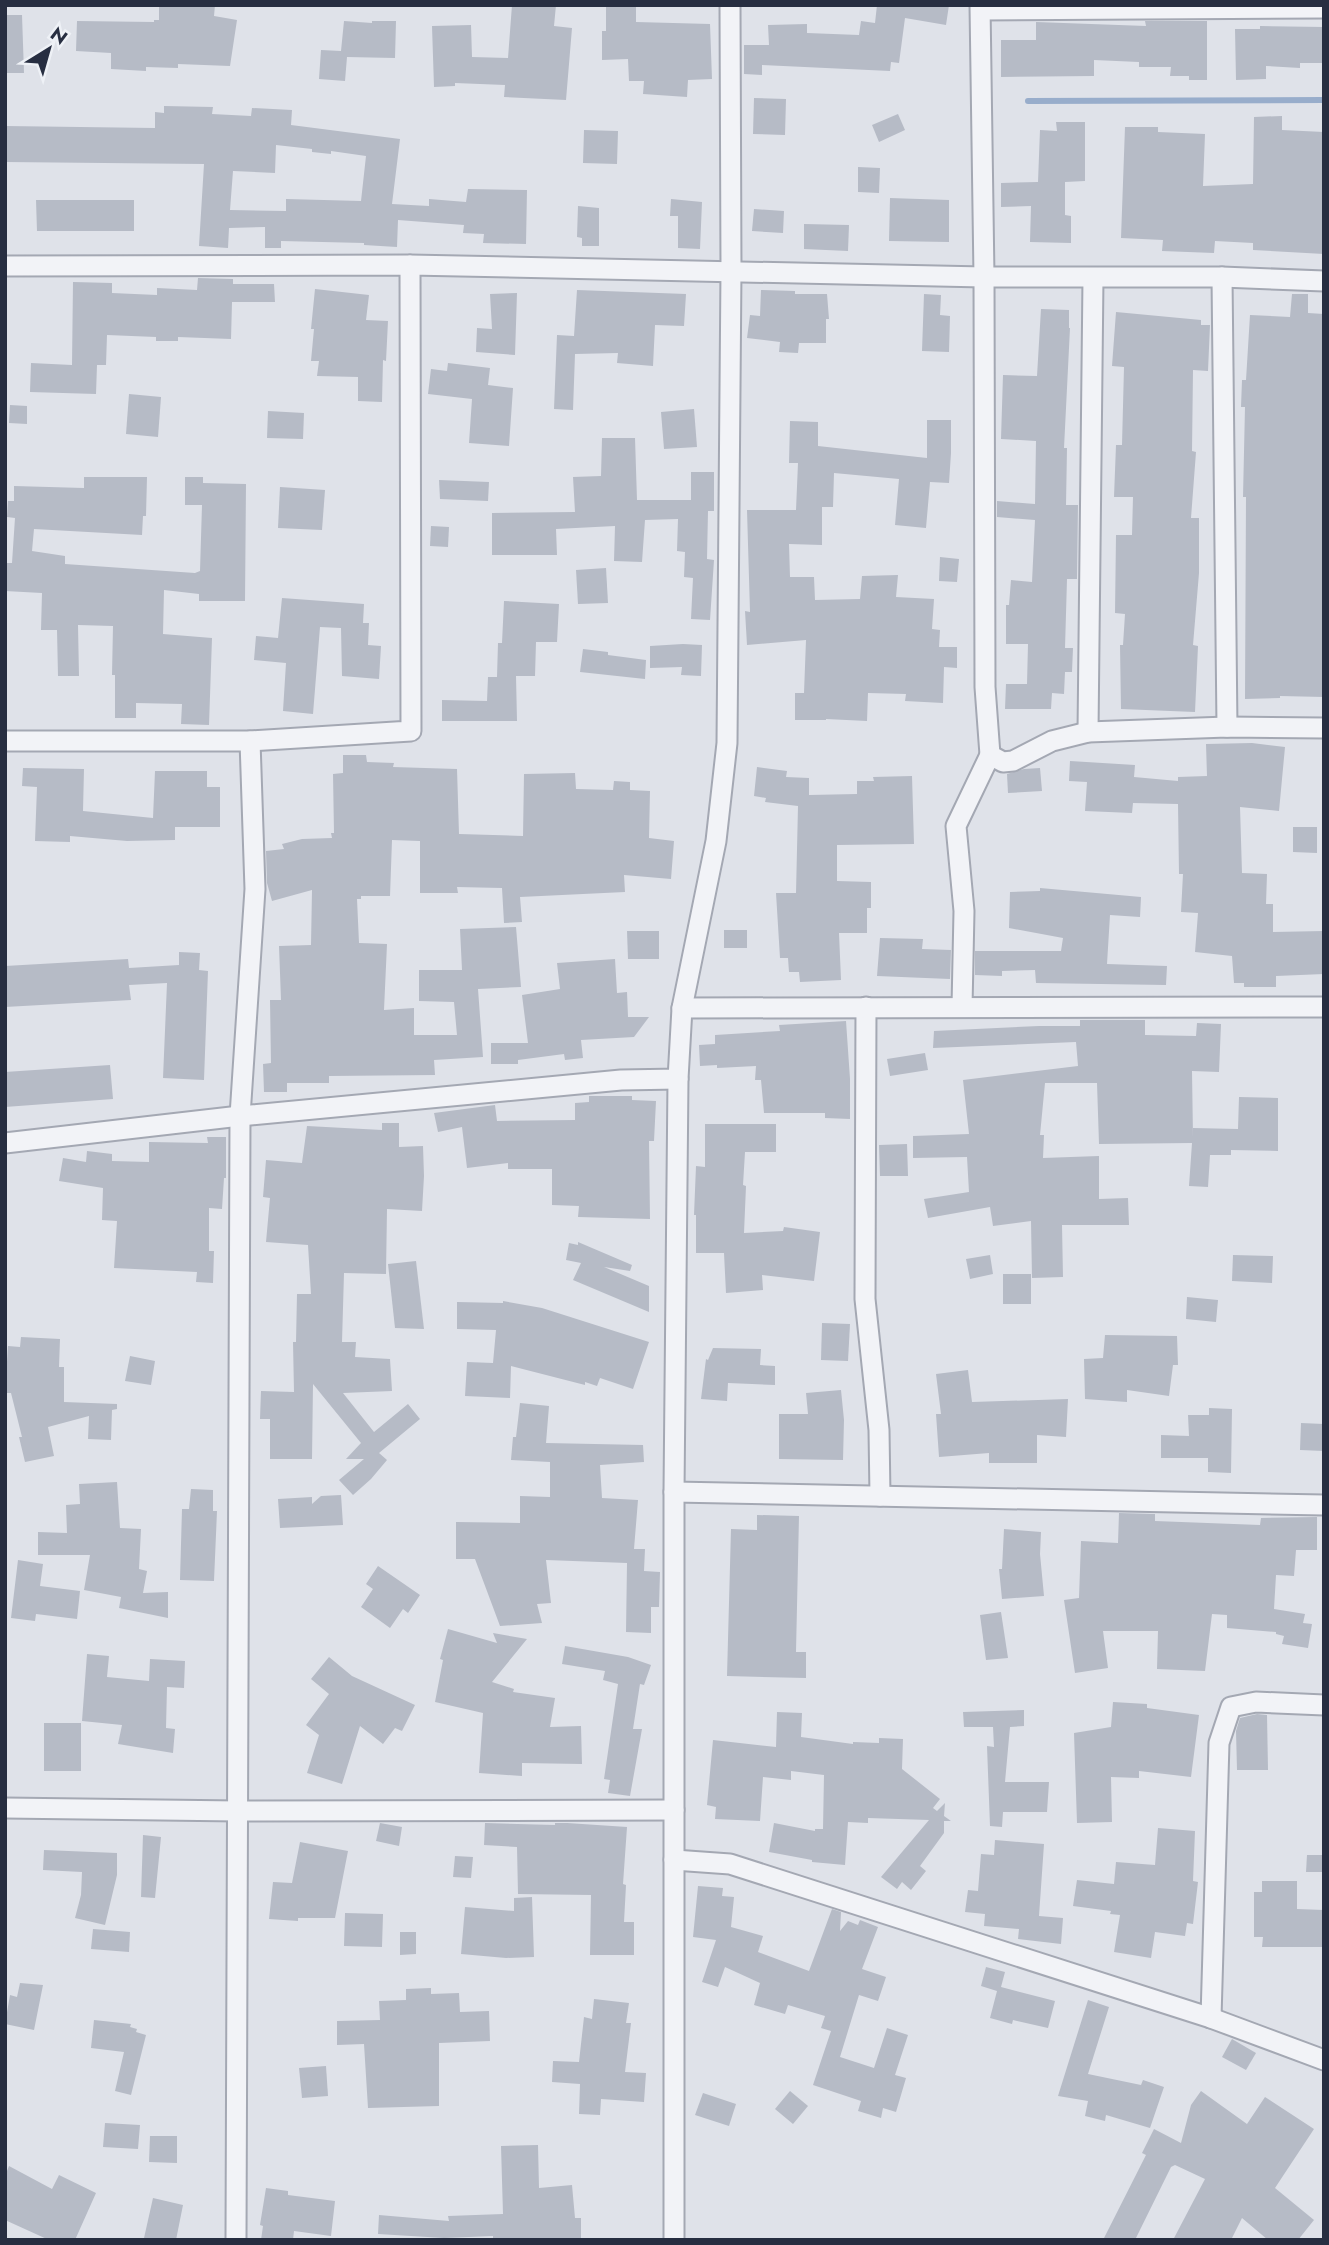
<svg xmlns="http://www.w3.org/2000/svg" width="1329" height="2245" viewBox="0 0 1329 2245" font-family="Jost,sans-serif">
<rect width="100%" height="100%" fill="#dfe2e9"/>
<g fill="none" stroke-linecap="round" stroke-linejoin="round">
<!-- stream -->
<path stroke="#98adcb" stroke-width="6" d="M1028,101L1324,100"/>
</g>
<!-- building -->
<g fill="#b6bbc6" fill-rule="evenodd">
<path d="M159,5H215L214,16L237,20L230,66L178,64V68L146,67V71L111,69V53L76,51L77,21L154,22V20H159Z"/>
<path d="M512,5H556L554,26L572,28L566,100L504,97L505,85L455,83V86L434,87L432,26L471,25L472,57L508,58Z"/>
<path d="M606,5H636V22L710,24L712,79L688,80L687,97L643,94L644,81H629L628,59L602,60V31H606Z"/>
<path d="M877,5H949L946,25L905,18L899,63L891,62L890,71L762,65V75L744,74V45H769L768,25L807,24V33L859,35L861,21L875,23Z"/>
<path d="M5,15H22L24,73H5Z"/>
<path d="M344,21L372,23V21H396L395,58L347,57L345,81L319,79L321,50L341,51Z"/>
<path d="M1145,21H1207V80H1189V76H1170L1171,67H1139V62L1094,60V76L1001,77V40H1036V22L1146,26Z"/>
<path d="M1260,26L1324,27V63H1300V68L1266,66V79L1236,80L1235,29H1260Z"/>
<path d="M754,98L786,99L785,135L753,134Z"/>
<path d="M164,106L213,107L212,114L251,116L252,108L292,110L291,125L400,139L392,204L429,206V199L466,202L468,189L527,190L526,244L483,243L484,234L463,233L464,225L398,220L397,247L364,245V243L281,241V248H265V227L229,228L228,248L199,246L204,164L5,162V126L155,128V112L164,113ZM276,145L312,149V152L331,154V151L366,156L361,201L286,199V211L230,210L233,171L275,173Z"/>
<path d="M898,114L905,130L879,142L872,125Z"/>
<path d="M1282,116V130L1324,132V254L1253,250V243L1215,241L1214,253L1162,251L1163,240L1121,238L1125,127H1158V132L1205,134L1203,186L1253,184L1254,117Z"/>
<path d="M1056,122H1085V181L1065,182V215L1071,216V243L1030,242L1031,206L1001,207V183L1038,182L1040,130L1057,131Z"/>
<path d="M584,130L618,131L617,164L583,163Z"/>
<path d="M858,167L880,168L879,193L858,192Z"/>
<path d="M890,198L949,200V242L889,241Z"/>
<path d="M671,199L702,202L700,249L678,248V216H670Z"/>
<path d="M36,200H134V231H37Z"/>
<path d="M578,206L599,208V246H582V238L577,237Z"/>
<path d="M754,209L784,211L783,233L752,231Z"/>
<path d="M804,224L849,225L848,251L804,249Z"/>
<path d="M198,278L233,279V284H274L275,302H232L231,339L178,337V341H156V337L107,335L106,365H97L96,394L30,392L31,363L72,365L73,282L112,283V293L157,295V288L197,290Z"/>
<path d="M315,289L369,295L366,320L388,321L386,361L383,360L382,402L358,401V377L317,376L319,361H311L314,329H311Z"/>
<path d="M577,290L686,294L684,326L655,325L653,366L617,363L618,353L575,354L573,410L554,409L557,335L574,336Z"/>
<path d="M761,290L795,291V294H827L829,319H826V343H799L798,353L779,352L780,342L747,338L750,315L760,316Z"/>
<path d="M517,293L515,355L476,352L477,328L492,329L490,294Z"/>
<path d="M924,294L941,295L940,315L950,316L949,352L922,351Z"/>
<path d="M1292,294H1308V313L1324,314L1322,443H1324V697L1280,696V698L1245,699L1246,497H1243L1245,407H1241L1242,380H1246L1250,315L1290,317Z"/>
<path d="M1041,309L1069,310V328H1070L1064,448H1067L1066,505H1078L1077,579H1067L1065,648H1073L1072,672H1065L1064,694L1052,693L1051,709H1005L1006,684H1027L1028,644H1006V605H1009L1011,580L1032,582L1035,520L997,517V501L1035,504L1036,441L1001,439L1003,375L1037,376Z"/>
<path d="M1116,312L1201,320V325H1210L1208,371L1193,370L1192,451L1196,452L1191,518H1199V573L1193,645L1198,646L1195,712L1121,709L1120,645H1123L1125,614L1115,613L1116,535H1132L1133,497H1114L1116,445H1122L1124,367L1112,366Z"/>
<path d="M448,363L490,368L488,385L513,388L509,446L469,443L472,399L428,394L431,369L447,371Z"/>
<path d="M129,394L161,397L158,437L126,434Z"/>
<path d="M10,405L27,406V424L9,423Z"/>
<path d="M694,409L697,447L664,449L661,412Z"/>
<path d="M268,411L304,413L303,439L267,438Z"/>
<path d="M927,420H951V453L949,483L930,482L926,528L895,525L899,479L834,473L833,507H822V545L789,544L790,577H814L815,600L860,599L862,576L898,575L896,597L934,599L932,629L940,630L939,647H957V668L944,667L943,703L905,701L906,694L868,693L867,721L826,719V720H795V693H804L806,640L747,645L745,611L750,612L747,510H796L798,463H789L790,421L818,422V446L927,458Z"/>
<path d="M602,438H635L637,500H691V472H714V511H708L707,559L714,560L710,620L691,619L693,578L684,577L685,552L677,551L678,519L645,520L642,562L614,561L615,526L556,529L557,555H492V513L575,512L573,477L601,476Z"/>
<path d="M84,477H147L146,516H143L142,535L34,529L32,551L65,556V564L195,573L200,571L202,505H185V477H203V483L246,484L245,601H199V594L164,590L163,634L212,638L209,725L181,724L182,704L136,703V718H115V675H112L113,626L78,625L79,676H58L57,630H41L42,593L5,591V563H12L15,518L7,517L8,501H14V486L84,488Z"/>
<path d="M439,480L489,482L488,501L440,499Z"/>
<path d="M280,487L325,490L322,530L278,528Z"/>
<path d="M431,526L449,527L448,547L430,546Z"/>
<path d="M940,557L959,559L957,582L939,581Z"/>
<path d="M606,568L608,603L578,604L576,570Z"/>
<path d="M282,598L364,604L363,623H369L368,645L381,646L379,679L342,676L341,628L320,627L313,714L283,711L286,663L254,660L256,636L278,638Z"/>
<path d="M504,601L559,604L557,642H536L535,676H516L517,721H442V700L487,701L488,677H497L498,643H502Z"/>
<path d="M683,644L702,645L701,676L681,675L682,667L650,668V646Z"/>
<path d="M583,649L608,652V655L646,660L645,679L580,672Z"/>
<path d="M1252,743L1285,747L1279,811L1240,807L1242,873L1267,874L1266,904H1273V932L1324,931V974L1276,976V987H1244V983H1234L1232,956L1195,952L1198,913L1181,912L1183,874H1179L1178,804L1133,803L1132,813L1085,811L1087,782L1069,781L1070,761L1135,765L1134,777L1178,781V777L1207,776L1206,744Z"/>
<path d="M343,755H366L367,762L394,763L393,767L457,769L459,834L523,836L524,774L575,773L576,789L613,790L614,781L630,782V790L650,791L649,838L674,841L671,879L624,875L625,892L520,897L522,922L504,923L502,888L457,887L458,893H420V841L392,840L390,896H361V899H357L359,943L387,944L384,1010L414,1008V1035H457L454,1002L419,1001V970H462L460,929L516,927L521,987L478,989L483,1057L434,1060L435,1075L329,1076V1083H287V1092H264L263,1064L271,1063L270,1000H281L279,946L311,945L312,890L272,901L267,883L266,851L284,849L282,844L302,839L332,838L331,833H334L333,774L343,773Z"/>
<path d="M757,767L787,771L786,777L809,778V795L857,794V781H874L873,777L912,776L914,844L837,845V881L871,882V908H867V933H839L841,980L800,982L799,972H789L788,958H780L776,893H796L798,806L765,802L766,798L754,796Z"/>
<path d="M23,768L84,769L83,811L153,818L155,771H207V787H220V827H175V840L127,841L70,836V842L35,841L37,787L22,786Z"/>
<path d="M1040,768L1042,791L1008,793L1007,774L1024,769Z"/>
<path d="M1293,827H1317V853L1293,852Z"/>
<path d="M1040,888L1141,897L1140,917L1110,915L1107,964L1167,966L1166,985L1036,983L1035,970L1002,971V976L975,975V951H1061L1063,938L1009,928L1010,892L1040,891Z"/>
<rect x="724" y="930" width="23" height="18"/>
<path d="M627,931H659V959H628Z"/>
<path d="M880,938L923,939L922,949L951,950L950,979L877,976Z"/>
<path d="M179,952L200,953L199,970L208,971L204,1080L163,1078L167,983L129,985L131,1000L5,1007V966L128,959L129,968L179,965Z"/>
<path d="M615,959L617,993L627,992L628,1017H649L634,1037L581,1040L583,1058L565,1060L564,1054L518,1060V1064H491V1043H528L522,995L560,989L557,963Z"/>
<path d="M1080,1020H1145V1035L1196,1036L1197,1023L1221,1024L1219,1072L1192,1071L1193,1138V1128L1238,1129L1239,1097L1278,1098V1151L1231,1150V1155H1210L1208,1187L1189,1186L1192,1143L1099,1144L1097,1083H1045L1040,1135H1044L1043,1158L1099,1156V1199L1128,1198L1129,1225H1062L1063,1277L1032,1278L1031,1221L993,1226L990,1207L928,1218L924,1199L969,1192L967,1157L913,1158V1136L969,1134L963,1080L1078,1066L1076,1042L933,1048L934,1031L1039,1026H1080Z"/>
<path d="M846,1021L850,1079V1119L825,1118V1113H764L761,1080H755L756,1066L717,1068V1065L700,1066L699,1045L715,1044V1035L780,1031L779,1025Z"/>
<path d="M925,1053L928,1070L890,1076L887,1059Z"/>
<path d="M110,1065L113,1099L5,1107V1072Z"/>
<path d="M589,1096H632V1100L656,1101L654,1141H649L650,1219L578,1217L579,1206L552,1205V1169H508V1163L467,1168L462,1127L438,1132L434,1113L495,1105L497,1121L575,1120V1103L589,1102Z"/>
<path d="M382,1123H399V1147L423,1146L424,1176L422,1211L387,1209L386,1274L344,1273L342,1342H356L355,1357L390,1359L392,1391L343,1393L374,1432L408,1404L420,1419L379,1453L387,1460L371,1479L353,1495L339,1480L364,1459H346L361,1443L313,1384L312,1459H270V1419H260L261,1391L294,1392L293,1342H296L297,1294H311L308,1245L266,1242L270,1198L263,1197L266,1160L302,1163L307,1126L382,1130Z"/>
<path d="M705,1124H776V1152H745L743,1185L746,1186L744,1233L783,1231L784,1227L820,1232L814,1281L762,1275L763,1290L726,1293L724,1253H696V1215H694L696,1166L705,1167Z"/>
<path d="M207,1137H226V1178H224L222,1209L209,1208V1251H214L213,1283L196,1282L197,1272L114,1268L117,1221L102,1220L103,1188L59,1181L63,1158L86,1162L87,1151L112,1154V1161L149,1162V1142L208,1143Z"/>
<path d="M907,1144L908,1176H880L879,1145Z"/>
<path d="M578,1242L632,1265L630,1271L604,1267L649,1286V1312L573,1280L581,1263L566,1260L569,1243L578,1245Z"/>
<path d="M990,1255L993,1274L970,1279L966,1259Z"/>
<path d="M1233,1255L1273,1256L1272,1283L1232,1281Z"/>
<path d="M416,1261L424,1329L395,1328L388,1264Z"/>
<rect x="1003" y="1274" width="28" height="30"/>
<path d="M1187,1297L1218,1300L1216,1322L1186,1319Z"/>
<path d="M503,1301L542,1308L649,1342L633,1389L600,1378L597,1386L585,1382V1385L511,1366L510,1398L465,1396L467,1362L493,1363L496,1330L457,1329V1302L503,1303Z"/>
<path d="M822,1323L850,1324L848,1361L821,1360Z"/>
<path d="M1105,1335L1177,1336L1178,1365H1173L1169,1396L1127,1390V1402L1085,1399L1084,1359L1103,1358Z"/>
<path d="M21,1337L60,1339L59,1367H64V1402L117,1404V1409L112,1410L111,1440L88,1439L89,1416L48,1427L54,1456L25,1462L19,1437H22L11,1393H5L8,1346L20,1347Z"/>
<path d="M713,1348L761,1349L760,1365L775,1366V1385L728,1383L727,1401L701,1399L706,1359L708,1360Z"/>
<path d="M130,1356L155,1361L151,1385L125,1381Z"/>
<path d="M968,1370L972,1402L1068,1399L1066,1437L1037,1435V1463H989V1453L939,1457L936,1414H941L936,1374Z"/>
<path d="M841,1390L844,1420L843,1460L779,1459V1414H808L806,1393Z"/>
<path d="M520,1403L549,1406L546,1443L643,1445L644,1462L600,1465L602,1498L638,1500L634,1549H645L644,1571L660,1572L659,1607H651V1633L626,1632L627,1563L546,1560L551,1603L537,1604L542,1623L500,1626L475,1559H456V1522L520,1523V1496L550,1497V1462L511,1460L513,1437H516Z"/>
<path d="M1209,1408L1232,1409L1231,1473L1208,1472V1458H1161V1435L1189,1436L1188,1415H1209Z"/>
<path d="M1301,1423L1324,1424V1451L1300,1450Z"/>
<path d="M117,1482L120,1528L141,1529L139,1569L147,1571L143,1593L168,1592V1618L119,1608L121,1597L84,1590L90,1555H38V1532L67,1533L66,1505L80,1504L79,1484Z"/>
<path d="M191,1489L213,1490V1511H217L214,1581L180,1580L182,1509H189Z"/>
<path d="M341,1495L343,1525L280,1528L278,1499L312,1497V1504L321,1496Z"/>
<path d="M1119,1513L1155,1514V1521L1260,1525L1261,1518L1317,1517V1550H1296L1294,1576L1276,1575L1274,1609L1305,1614L1303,1623L1312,1624L1308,1648L1282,1644L1284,1636L1276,1634V1632L1227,1628V1615L1212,1614L1205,1671L1157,1669L1158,1631H1103L1108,1668L1075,1673L1064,1600L1079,1598L1081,1541L1118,1543Z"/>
<path d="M757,1515L799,1516L796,1652H806V1678L727,1676L731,1529L757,1530Z"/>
<path d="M1004,1529L1041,1532L1040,1554L1044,1596L1002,1599L999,1569H1002Z"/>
<path d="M18,1560L43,1564L40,1586L80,1591L77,1619L36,1614L35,1621L11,1618Z"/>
<path d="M378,1566L420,1595L408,1613L403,1609L390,1628L361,1607L373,1589L366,1584Z"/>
<path d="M1001,1612L1008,1658L986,1660L980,1615Z"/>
<path d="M448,1629L497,1643L493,1633L527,1639L492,1682L514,1689L513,1692L555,1698L550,1727L581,1726L582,1764L522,1763V1776L479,1773L483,1713L435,1702L443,1660L440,1659Z"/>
<path d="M565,1646L628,1657L651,1665L644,1685L640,1684L633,1729H642L630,1796L608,1793L610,1780L604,1779L618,1684L603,1680L605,1671L562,1664Z"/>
<path d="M87,1654L109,1656L107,1677L149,1681L150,1659L185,1661L184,1688L167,1687L166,1728L175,1729L173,1753L118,1744L122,1725L82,1721Z"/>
<path d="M329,1657L352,1676L415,1705L402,1731L395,1728L383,1744L360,1726L342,1784L307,1773L319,1735L306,1725L329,1694L311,1679Z"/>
<path d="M1113,1702L1147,1704V1708L1199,1715L1191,1777L1139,1771V1778L1111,1777L1112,1822L1077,1823L1074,1733L1111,1727Z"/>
<path d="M1024,1710V1726L1010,1727L1005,1782H1049L1047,1812H1003L1002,1827L990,1826L987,1746L994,1747L993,1727H964L963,1712Z"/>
<path d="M777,1712L802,1713L801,1737L853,1744V1742L879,1743V1738L903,1739L902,1769L940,1799L933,1808L937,1811L945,1803L944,1816L951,1821H944V1833L920,1866L926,1871L911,1890L902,1882L897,1889L881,1877L929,1820L868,1818V1823L848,1822L845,1865L812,1862V1860L769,1852L774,1823L815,1831V1829H823L824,1775L791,1771V1780L763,1777L760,1821L715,1819L716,1807L707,1805L713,1740L776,1747Z"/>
<path d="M1257,1714L1267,1715L1268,1770H1237L1236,1731L1240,1718Z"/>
<rect x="44" y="1723" width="37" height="48"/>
<path d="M380,1823L402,1827L399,1846L376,1841Z"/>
<path d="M485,1823L555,1825V1823H567L627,1827L623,1884L626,1885L624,1922H634V1955H590L591,1895L518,1894L517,1847L484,1845Z"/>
<path d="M1158,1828L1195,1831L1193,1881L1198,1882L1193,1924L1187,1923L1185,1936L1155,1932L1151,1958L1114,1952L1120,1915L1110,1914L1111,1911L1073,1906L1077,1880L1114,1884L1116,1862L1155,1865Z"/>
<path d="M143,1835L161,1837L155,1898L141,1897Z"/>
<path d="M995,1840L1044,1844L1039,1916L1063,1918L1061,1944L1018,1939L1019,1929L984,1926L985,1914L965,1912L968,1890L978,1891L981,1854L994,1855Z"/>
<path d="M300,1842L348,1851L335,1918H298V1921L269,1919L273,1882L292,1883Z"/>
<path d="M44,1850L117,1853V1875L105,1925L75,1918L81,1895L82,1872L43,1870Z"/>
<path d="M1307,1855H1324V1872H1306Z"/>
<path d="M455,1856L473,1857L471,1878L453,1877Z"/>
<path d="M1262,1881H1297V1909L1324,1910V1947H1262L1263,1937H1254V1892H1262Z"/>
<path d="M698,1886L723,1888L722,1896L734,1897L731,1927L763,1936L758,1952L809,1971L832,1909L841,1912L840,1931L848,1921L858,1925L860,1920L878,1927L862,1969L886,1977L878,2001L859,1995L840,2057L874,2068L887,2028L908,2035L895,2075L906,2078L896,2112L883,2108L881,2118L858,2111L861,2101L813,2085L831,2031L821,2028L825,2016L788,2005L785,2014L754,2005L760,1983L725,1967L718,1987L702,1982L716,1940L693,1937Z"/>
<path d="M532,1897L534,1957L506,1958L461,1954L465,1907L514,1911V1898Z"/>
<path d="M345,1913L383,1914L382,1947L344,1946Z"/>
<path d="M93,1929L130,1932L129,1952L91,1949Z"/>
<path d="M400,1932H416V1954L400,1955Z"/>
<path d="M986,1967L1005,1972L1001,1987L1055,2001L1048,2028L1013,2020L1012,2024L990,2018L997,1991L981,1986Z"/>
<path d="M20,1983L43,1985L34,2030L5,2024L10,1995L17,1997Z"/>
<path d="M431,1988V1994L459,1993L460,2012L489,2011L490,2041L439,2043V2106L368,2108L364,2044L337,2045V2021L380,2020L379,2001L406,2000V1989Z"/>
<path d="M594,1999L629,2003L626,2023H631L625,2072L646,2073L644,2102L601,2099L600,2115L579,2114L580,2084L552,2082L553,2061L579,2062L584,2017L592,2019Z"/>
<path d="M1088,2000L1109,2007L1088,2074L1141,2085L1143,2080L1164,2087L1150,2128L1106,2115L1105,2121L1085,2116L1088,2101L1058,2096Z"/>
<path d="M94,2020L131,2024L130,2027L137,2029L136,2032L146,2035L131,2095L115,2091L124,2052L91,2048Z"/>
<path d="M1232,2039L1256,2053L1246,2070L1222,2057Z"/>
<path d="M326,2066L328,2096L302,2098L299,2068Z"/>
<path d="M790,2091L808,2106L793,2124L775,2109Z"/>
<path d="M1201,2091L1247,2124L1265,2097L1314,2129L1275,2188L1314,2220L1298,2240H1268L1242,2218L1231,2240H1173L1205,2179L1175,2165L1171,2167L1135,2240H1103L1146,2155L1142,2153L1154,2129L1181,2143L1191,2105Z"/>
<path d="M703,2093L736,2104L729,2126L695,2115Z"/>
<path d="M105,2123L140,2125L138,2149L103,2147Z"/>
<path d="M150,2136H177V2163L149,2162Z"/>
<path d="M538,2145L539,2188L572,2185L575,2218H581V2240H493V2236L444,2238L378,2234L379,2215L449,2221L448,2216L503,2214L501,2146Z"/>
<path d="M9,2166L52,2189L59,2175L96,2193L75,2240H49L5,2220V2176Z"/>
<path d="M266,2188L288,2191V2195L335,2201L331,2236L294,2231L293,2240H261L263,2226L260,2225Z"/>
<path d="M153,2198L183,2205L176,2240L144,2238Z"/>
</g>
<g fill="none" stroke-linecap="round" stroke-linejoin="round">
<defs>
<g id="minor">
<path d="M980,5L984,277L985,687L990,755L1003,762L1013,761L1052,741L1088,732L1227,727L1324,728"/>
<path d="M981,10L1324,8"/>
<path d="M5,266L410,265L984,277H1222L1324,281"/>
<path d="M1222,277L1227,727"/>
<path d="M1088,732L1093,278"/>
<path d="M5,741H250L411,731L410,265"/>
<path d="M866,1007L865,1299L879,1430L880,1496"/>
<path d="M962,1007L964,911L956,826L990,755"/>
<path d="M682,1008L716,841L727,743L731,270L730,5"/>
<path d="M5,1143L240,1116L621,1080L678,1079L682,1008L1324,1007"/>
<path d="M674,1492L1324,1505"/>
<path d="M5,1808L238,1811L674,1810"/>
<path d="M674,1860L730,1864L1211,2018L1324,2060"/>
<path d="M1211,2018L1219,1743L1231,1707L1256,1702L1324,1705"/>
<path d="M236,2240L240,1116L255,889L250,741"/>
<path d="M674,2240V1492L678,1079"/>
</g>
</defs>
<!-- minor casing -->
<use href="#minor" stroke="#a4a8b3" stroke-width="23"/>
<!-- minor -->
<use href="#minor" stroke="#f2f3f7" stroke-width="19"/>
</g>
<!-- border -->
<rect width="1329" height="2245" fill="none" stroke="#272e41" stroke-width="14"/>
<!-- north arrow -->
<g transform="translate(49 49) rotate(37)" stroke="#eef1f6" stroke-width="5" paint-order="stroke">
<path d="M0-5L12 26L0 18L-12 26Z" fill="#272e41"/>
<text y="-10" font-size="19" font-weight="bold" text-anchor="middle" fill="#272e41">N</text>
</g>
</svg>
